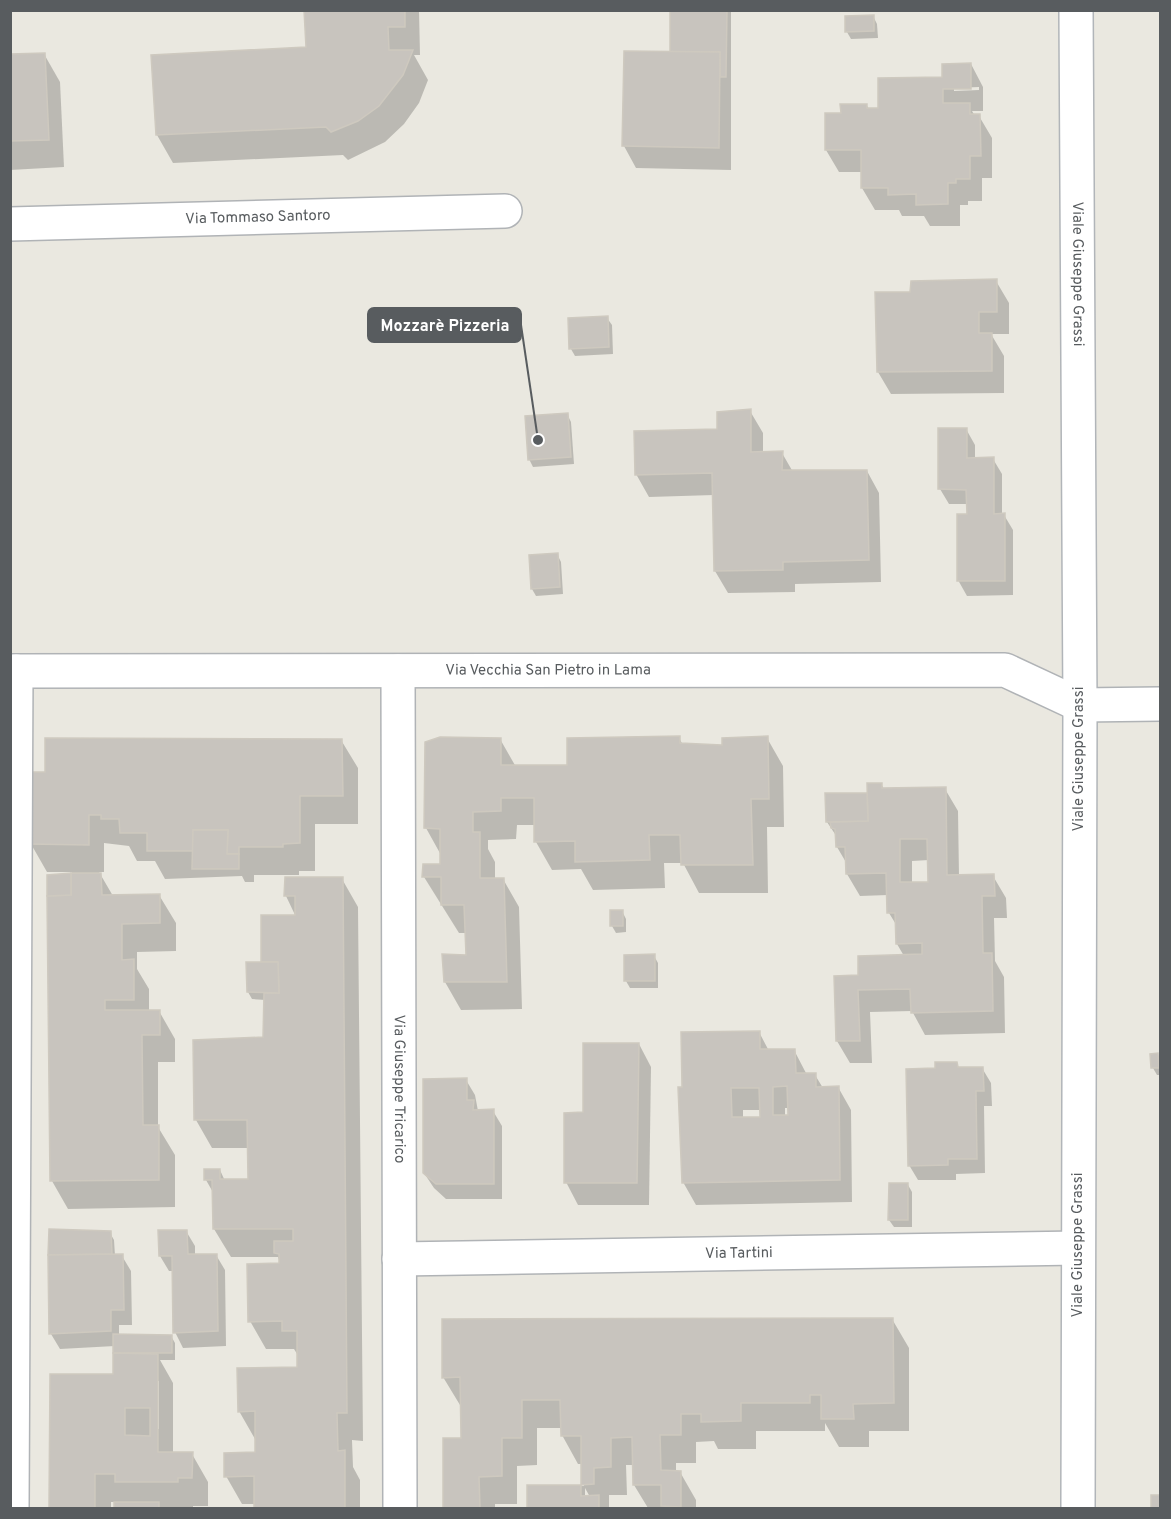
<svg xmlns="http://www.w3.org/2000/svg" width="1171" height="1519" viewBox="0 0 1171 1519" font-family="Overpass,sans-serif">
<rect width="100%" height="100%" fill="#eae8e0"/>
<!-- shadow -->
<g fill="#0003" fill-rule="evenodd">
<path d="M306,10H419L420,55H414L428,80L419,103L404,124L385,142L348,160L343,155L173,163L157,135L153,56L308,48Z"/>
<path d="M672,10H731V170L636,168L624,146L671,53Z"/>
<path d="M873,16L877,24L878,38L851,39L847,32Z"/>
<path d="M44,54L60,82L64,167L10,170V56Z"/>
<path d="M971,64L983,87V111H972L975,116H979L992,138V178H982V201H968V205H960V226H930L924,216H902L899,210H875L862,188V172H839L826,150V114H842L867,106L869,109H880ZM979,87V90L954,91V88Z"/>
<path d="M996,281L1009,303V334H991L1004,356V393L891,394L878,372L912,294Z"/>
<path d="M607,318L612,325L613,354L575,356L571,349Z"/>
<path d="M750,411L763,433V453H782L793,472L867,471L879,493L881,582L795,584V592L728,593L715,571L714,495L649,497L636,474L719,431Z"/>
<path d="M567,414L571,422L574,464L533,467L529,459Z"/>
<path d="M966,429L975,445V459H993L1002,474V515H1004L1013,530V595L967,596L958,580L968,504H949L940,489Z"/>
<path d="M557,554L561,562L563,594L536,596L532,589L530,556Z"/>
<path d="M679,738L683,745L723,746L767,738L783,766L784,827H767L768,893H699L683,863H664L665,888L593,890L581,869L552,870L536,842V825H517L516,839L488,840V849L495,862V879H503L519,907L522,1009L461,1010L445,982L467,956L466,933H459L424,877L442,865L441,855L426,828L500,739L516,767L568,766Z"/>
<path d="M341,740L358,768V824H315V871H299V875H254V882H245L242,876L165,879L155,861H137L129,846L104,843V872H99L113,896L159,895L176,923V951L137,952V969L149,989V1011H159L175,1039V1062H158V1127L175,1155V1207L68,1209L52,1181L72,872H47L31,844V774Z"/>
<path d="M881,784L884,789H945L958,811L959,876H993L1006,898L1007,918H994L995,961L1004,977L1005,1033L925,1035L912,1011L870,1012L872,1063H850L837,1041L836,977H860L904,956L897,944V926L889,913L888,895L860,896L847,874V864L837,847V837L827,822L866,794L869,799ZM929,860V883H912V861Z"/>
<path d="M342,879L358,907L363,1441L352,1440L353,1467L360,1480V1508H256V1504H242L226,1476L257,1454L255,1439L239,1411L299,1368V1357L294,1349H266L250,1321L281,1265L278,1257H231L214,1229V1194L206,1180L220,1170L225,1181L249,1180V1148H212L196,1120L265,1039L266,1000L252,999L248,992L263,963L296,917L286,896Z"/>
<path d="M622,911L626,919V932L616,933L612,926Z"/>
<path d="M654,956L658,963V988H630L626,981Z"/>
<path d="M759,1032L769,1051L794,1050L807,1075H815L823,1088L838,1087L851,1110L852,1202L696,1205L683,1182V1088ZM785,1108H789L790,1116H785ZM743,1110H761L762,1118L743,1119Z"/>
<path d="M639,1044L651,1067L649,1205H578L566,1182L585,1114Z"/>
<path d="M1158,1055L1160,1060V1075H1157L1153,1068Z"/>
<path d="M957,1064L959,1068H982L991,1083L992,1106H984L985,1173L956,1174V1180H918L909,1165L937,1069Z"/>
<path d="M466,1080L475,1095L478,1111H493L502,1126V1199H446L434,1188L424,1173Z"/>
<path d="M908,1185L912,1192V1227H894L889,1220Z"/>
<path d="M50,1231L110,1233L114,1240L115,1256H122L131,1271L132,1325H119V1336H171L175,1343V1360H160L173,1383V1454H192L208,1482V1506H193V1508H116V1502H111V1508H51V1375L114,1376L115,1353V1346L60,1349L51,1334ZM156,1381H159V1429H156Z"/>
<path d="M186,1231L195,1246V1256L216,1255L225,1270L226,1346L183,1348L175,1332L173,1271H169L160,1256Z"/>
<path d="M892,1319L909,1348V1431H869V1447H839L825,1423V1431H756V1449H718L714,1441L696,1442V1463H676V1472H680L696,1500V1508H648L634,1485V1465H626L627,1495H609V1508H529V1487L584,1486L582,1464H578L562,1435V1428H537V1465L517,1466V1504H495V1508H444V1439H463L462,1405H460L443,1377ZM585,1488L590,1497H585Z"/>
</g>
<!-- building -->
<g fill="#c8c4be" stroke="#cec9bf" stroke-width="1.5" fill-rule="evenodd">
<path d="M304,10H405V27H388L389,50H413L403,75L379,106L358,121L331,132L326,127L156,135L151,55L306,47Z"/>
<path d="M670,10H727L726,77H720V52H670Z"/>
<path d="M874,15V31L845,32V16Z"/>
<path d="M624,51L720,52L719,148L622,146Z"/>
<path d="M45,53L49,140L10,141V54Z"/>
<path d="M971,63V89H943V103H970V114H980L981,156H970V179H956V183H948V204L916,205V194L888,195V188H861V150H825V113H841L840,104H867V108H878V78L942,77V64Z"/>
<path d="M997,279V312H979V333H992V371L877,372L875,292H910L911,281Z"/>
<path d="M608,316L609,347L569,349L568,318Z"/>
<path d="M751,409V452L783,451L782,470H867L869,560L783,562V570L714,571L712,473L635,475L634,431L717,429V412Z"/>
<path d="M568,413L571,457L528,460L525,416Z"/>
<path d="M938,428H967V458L994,457V514L1005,513V581H957V514H967L966,490L938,489Z"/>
<path d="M558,553L560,587L531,589L529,555Z"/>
<path d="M680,736V743L722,745V738L768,736L769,799H751L753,865H681L680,835H649L650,860L575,862V841L534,842V798H501V811L473,812V832H480V878H504L507,982H444L442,954L466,955L464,905H441V877H422L423,864H440V829L424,828L425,742L440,737L501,738V765H567V738Z"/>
<path d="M45,738L342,739L343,796H300V843L283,844V847H239V854H227L228,830H193V851H147V833H120L119,819H101V815H89V845L29,844V772H45Z"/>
<path d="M867,783H882V788L946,787L947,875L994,874L995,896H982L983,953H992L993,1011L911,1013L910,989L858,990L860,1041H836L834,976L858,975V956L922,954V943L896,944L895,913H887L886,873L846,874L845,847H836L835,829L831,828L830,822L868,821ZM900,839H927L928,882H900Z"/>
<path d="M825,793H867L868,821L826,822Z"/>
<path d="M193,830H228L227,854H239V869H192Z"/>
<path d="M71,873H101L102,895L160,894V923L122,924V960L134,959V1000H105V1010H160V1035H142L143,1125H159V1180L50,1181L47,896L71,895Z"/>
<path d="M71,873V895L47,896V875Z"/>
<path d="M285,877H343L347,1413H337L338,1451L345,1450V1508H254V1476L224,1477V1453L255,1452V1411L238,1412L237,1368L297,1367V1331H282V1321L248,1322L247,1264L279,1263V1254L274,1253V1241H293V1229H213L212,1180H204V1169H220V1179H248L247,1120H194L193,1040L263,1037L264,993H279L278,962H261V915H295V896H284Z"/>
<rect x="610" y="910" width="13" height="16"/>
<path d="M655,954V981H624V955Z"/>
<path d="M246,962H278L279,993L247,992Z"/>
<path d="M760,1031V1049H795L796,1073H816V1087L839,1086L840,1180L682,1183L678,1087H682L681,1032ZM787,1086L788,1115H773V1087ZM731,1088H759L760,1117H732Z"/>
<path d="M583,1043H639L637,1183H564V1113L583,1112Z"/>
<path d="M1158,1053L1159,1068H1151L1150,1054Z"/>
<path d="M935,1062H957L958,1067H983L984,1091H976L977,1159H948V1165L908,1166L906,1069L935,1068Z"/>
<path d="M467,1078V1100H474L473,1110L494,1109V1184H436L423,1173V1079Z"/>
<path d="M889,1183H908V1220H888Z"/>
<path d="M49,1229L111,1231L112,1254L48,1255Z"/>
<path d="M158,1230H187L188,1254H217L218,1331L173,1333L172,1256H159Z"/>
<path d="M123,1254L124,1310H111V1331L49,1334L48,1255Z"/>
<path d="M893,1318L894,1403L853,1404L854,1419H821V1395H810V1403H741V1421L701,1422V1414H681V1435H660L661,1470L681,1471V1507L661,1506V1485H633L632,1437L611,1438V1467L594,1468V1484L581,1485V1436H561L560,1400H522V1438H502V1476L479,1477L480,1508H443V1438H461L460,1377L442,1378V1319Z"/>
<path d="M113,1334L172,1335V1353H113Z"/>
<path d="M113,1353L158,1354V1452H193L192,1478H178V1482H115V1474H95V1508H49L50,1374H113ZM125,1408H150V1436L125,1435Z"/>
<path d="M527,1485H581V1496L599,1495V1508H527Z"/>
<rect x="1151" y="1495" width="9" height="13"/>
<rect x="114" y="1502" width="45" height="6"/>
</g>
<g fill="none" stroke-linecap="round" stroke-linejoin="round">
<defs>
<g id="minor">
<path id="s1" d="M10,224L505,211"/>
<path id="s2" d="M10,671L1005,670L1080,705L1160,704"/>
<path id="s3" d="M398,671L400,1508"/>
<path id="s4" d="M399,1259L1078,1248"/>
<path d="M12,1508L16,671"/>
</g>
<g id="secondary">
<path id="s5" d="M1076,10L1080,705L1078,1508"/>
</g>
</defs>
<!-- minor casing -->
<use href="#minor" stroke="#b0b3b6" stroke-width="36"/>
<!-- secondary casing -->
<use href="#secondary" stroke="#b1b5b9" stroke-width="36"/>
<!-- minor -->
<use href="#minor" stroke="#fff" stroke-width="33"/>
<!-- secondary -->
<use href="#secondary" stroke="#fff" stroke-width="33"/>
</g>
<g text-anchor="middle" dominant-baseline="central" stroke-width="4.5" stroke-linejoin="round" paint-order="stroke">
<!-- street labels -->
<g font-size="15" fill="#585c5f" stroke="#fff">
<text stroke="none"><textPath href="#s1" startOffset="248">Via Tommaso Santoro</textPath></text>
<text stroke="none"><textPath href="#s5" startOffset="264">Viale Giuseppe Grassi</textPath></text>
<text stroke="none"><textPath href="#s2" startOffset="538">Via Vecchia San Pietro in Lama</textPath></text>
<text transform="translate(1079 759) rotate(-90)">Viale Giuseppe Grassi</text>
<text stroke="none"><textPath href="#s3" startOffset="418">Via Giuseppe Tricarico</textPath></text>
<text transform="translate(1078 1245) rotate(-90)">Viale Giuseppe Grassi</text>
<text stroke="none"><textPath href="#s4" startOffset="340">Via Tartini</textPath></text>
</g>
</g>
<!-- callouts -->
<path fill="none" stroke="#585c5f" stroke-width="2" d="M538 440L521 325"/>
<circle fill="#585c5f" stroke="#fff" stroke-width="2" cx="538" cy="440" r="6"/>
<rect fill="#585c5f" stroke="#585c5f" stroke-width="2" x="368" y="308" width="153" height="34" rx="6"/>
<g font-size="16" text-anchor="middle" font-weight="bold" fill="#fff">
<text x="445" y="331">Mozzarè Pizzeria</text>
</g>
<!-- border -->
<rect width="1171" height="1519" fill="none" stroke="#585c5f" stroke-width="24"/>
</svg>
